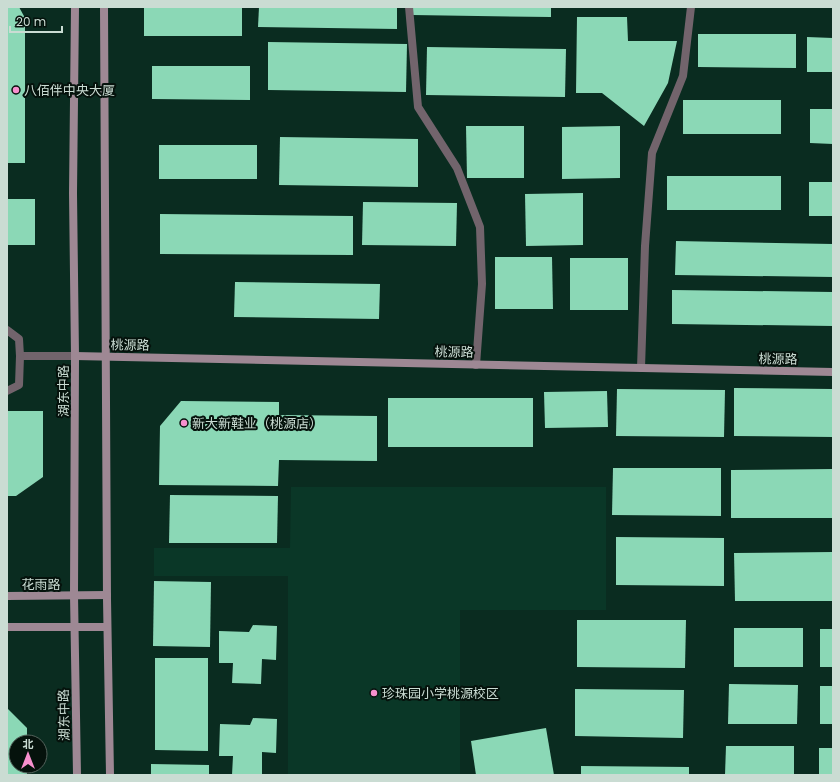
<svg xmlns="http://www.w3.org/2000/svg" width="840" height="782" viewBox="0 0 840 782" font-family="Poppins,'Noto Sans SC',sans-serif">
<rect width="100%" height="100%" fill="#0a2c20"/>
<!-- built -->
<path fill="#0a3727" d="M291,487H606V610H460V775H288V576H154V548H290Z"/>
<!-- building -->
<g fill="#8bd8b6">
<path d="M7,7H19L25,18V163H7Z"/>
<rect x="144" y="7" width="98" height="29"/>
<path d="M259,7H397V29L258,27Z"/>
<path d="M412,7H551V17L412,15Z"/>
<path d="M577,17H627L628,41H677L668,83L644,126L602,93H576Z"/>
<path d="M698,34H796V68L698,67Z"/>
<path d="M807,37L833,38V72H807Z"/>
<path d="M268,42L407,44L406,92L268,90Z"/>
<path d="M427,47L566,49L565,97L426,95Z"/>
<path d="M152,66H250V100L152,99Z"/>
<rect x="683" y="100" width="98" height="34"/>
<path d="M810,109H833V144L810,143Z"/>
<path d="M466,126H524V178H467Z"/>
<path d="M620,126V178L562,179V127Z"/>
<path d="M280,137L418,139V187L279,185Z"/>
<rect x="159" y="145" width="98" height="34"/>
<rect x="667" y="176" width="114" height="34"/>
<rect x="809" y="182" width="24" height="34"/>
<path d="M583,193V245L526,246L525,194Z"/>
<rect x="7" y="199" width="28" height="46"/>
<path d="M363,202L457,203L456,246L362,245Z"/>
<path d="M160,214L353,216V255L160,254Z"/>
<path d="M676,241L833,244V277L675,275Z"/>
<path d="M495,257H552L553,309H495Z"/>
<rect x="570" y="258" width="58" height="52"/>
<path d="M235,282L380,284L379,319L234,317Z"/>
<path d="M672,290L833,292V326L672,324Z"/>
<path d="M734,388L833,389V437L734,436Z"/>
<path d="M617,389L725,390L724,437L616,436Z"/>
<path d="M607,391L608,427L545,428L544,392Z"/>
<rect x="388" y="398" width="145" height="49"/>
<path d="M181,401L279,402V415L377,416V461L279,460L278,486L159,485L160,426Z"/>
<path d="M7,411H43V477L16,496H7Z"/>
<path d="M613,468H721V516L612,515Z"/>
<path d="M833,469V518H731V470Z"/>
<path d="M170,495L278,496L277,543H169Z"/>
<path d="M616,537L724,538V586L616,585Z"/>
<path d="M833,552V601H735L734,553Z"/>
<path d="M154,581L211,582L210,647L153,646Z"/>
<path d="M577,620H686L685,668L577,667Z"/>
<path d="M253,625L277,626L276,660L262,659L261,684L232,683L233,663H219V631L249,632Z"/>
<rect x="734" y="628" width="69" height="39"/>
<rect x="820" y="629" width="13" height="38"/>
<path d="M155,658H208V751L155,750Z"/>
<path d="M729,684L798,685L797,724H728Z"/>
<rect x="820" y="686" width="13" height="38"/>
<path d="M575,689L684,690L683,738L575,736Z"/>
<path d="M7,708L27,728V742H16V766H27V775H7Z"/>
<path d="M253,718L277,719L276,753L262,752V775H232L233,756H219L220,724L250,725Z"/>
<path d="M546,728L554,775H476L471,741Z"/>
<path d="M726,746H794V775H725Z"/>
<rect x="819" y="748" width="14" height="27"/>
<path d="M151,764L209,765V775H151Z"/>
<path d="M581,766L689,767V775H581Z"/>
</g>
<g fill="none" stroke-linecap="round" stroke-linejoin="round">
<!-- street -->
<g stroke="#72646c" stroke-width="8">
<path d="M409,7L418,107L457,168L480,227L482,284L476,365"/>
<path d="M7,330L19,339L20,356H75"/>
<path d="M641,368L645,246L652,153L683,76L691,7"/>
<path d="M7,391L19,385L20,356"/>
</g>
<!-- secondary -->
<g stroke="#9e8894" stroke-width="8">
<path d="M75,7L73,193L75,356L74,595L77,775"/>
<path d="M104,7L107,599L110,775"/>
<path d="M75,356L833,372"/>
<path d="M7,596L107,595"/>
<path d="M7,627H107"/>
</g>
</g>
<!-- markers -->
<g fill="#f790ce" stroke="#05120c" stroke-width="1.5">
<circle cx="16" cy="90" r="4"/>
<circle cx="184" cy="423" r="4"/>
<circle cx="374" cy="693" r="4"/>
</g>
<g text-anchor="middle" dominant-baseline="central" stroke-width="4" stroke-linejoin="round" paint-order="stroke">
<!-- poi labels -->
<g font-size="13" fill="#cadcd3" stroke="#05120c" text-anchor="start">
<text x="24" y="90">八佰伴中央大厦</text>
<text x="192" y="423">新大新鞋业（桃源店）</text>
<text x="382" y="693">珍珠园小学桃源校区</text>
</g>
<!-- street labels -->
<g font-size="13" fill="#cadcd3" stroke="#05120c">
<text transform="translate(130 345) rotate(1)">桃源路</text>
<text transform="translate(454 352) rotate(1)">桃源路</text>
<text transform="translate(778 359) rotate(1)">桃源路</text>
<text transform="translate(63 391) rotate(-90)">湖东中路</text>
<text x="41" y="584">花雨路</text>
<text transform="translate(64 715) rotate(-91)">湖东中路</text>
</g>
</g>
<!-- border -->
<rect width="840" height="782" fill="none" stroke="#cadcd3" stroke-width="16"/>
<!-- north arrow -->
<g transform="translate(28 754)"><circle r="19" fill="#05120c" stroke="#54635c"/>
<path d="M0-3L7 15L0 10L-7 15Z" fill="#f790ce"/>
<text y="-6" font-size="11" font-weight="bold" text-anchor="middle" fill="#cadcd3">北</text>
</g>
<!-- scale -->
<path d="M10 26v6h52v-6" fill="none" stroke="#cadcd3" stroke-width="2"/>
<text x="16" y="26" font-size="12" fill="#cadcd3" stroke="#05120c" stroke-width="3" paint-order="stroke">20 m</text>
</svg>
